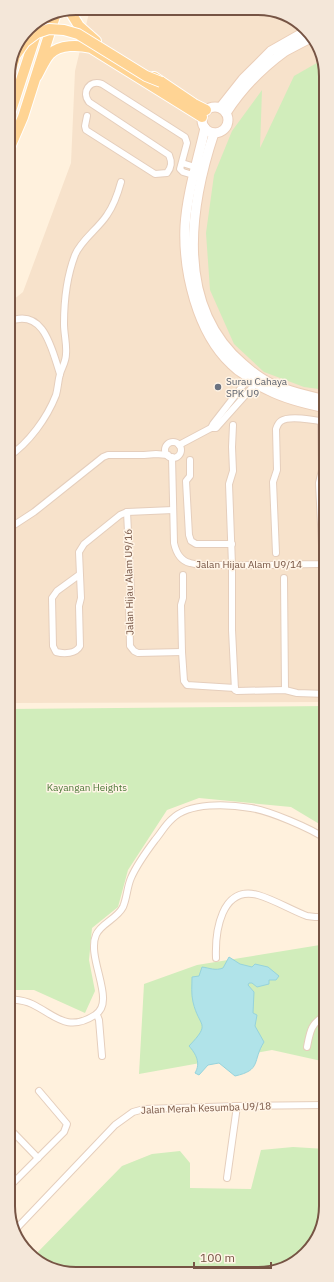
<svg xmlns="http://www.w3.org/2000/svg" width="334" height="1282" viewBox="0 0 334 1282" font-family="'IBM Plex Sans',sans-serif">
<rect width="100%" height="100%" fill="#fff1dd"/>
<!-- residential -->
<path fill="#f7e2cb" d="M276,10L309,31L325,67L326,702L8,703V304L23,292L71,163L75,71L89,13Z"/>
<!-- green -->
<g fill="#d1edbb">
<path d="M322,60L325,67L326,390L304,387L264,372L234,344L210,290L206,233L214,175L232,131L262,90L260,148L294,76Z"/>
<path d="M326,706V828L291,807L199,798L167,810L128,870L118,907L92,928L89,960L95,991L85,1013L34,990H9L8,709Z"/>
<path d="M326,944V1062L272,1050L139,1074L144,984L197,965Z"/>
<path d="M293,1147L326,1149V1210L309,1251L267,1273H62L33,1257L122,1166L152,1154L180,1151L190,1163V1188L251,1189L261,1150Z"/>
</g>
<!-- water -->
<path fill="#b0e3e9" stroke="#96d3dc" d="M229,957L240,964L252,967L255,964L268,967L279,976L276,980H269V984L257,987L252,983H249L248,985L254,992L253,1013L257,1015L255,1026L264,1042C252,1061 262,1070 235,1076L219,1063L208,1065L199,1075L195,1073C201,1063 196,1054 189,1046C212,1022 199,1028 193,1002C191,994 192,985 192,977L199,976L202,967C210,968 215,971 223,968Z"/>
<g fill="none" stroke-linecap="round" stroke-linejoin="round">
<defs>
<g id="street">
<path d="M87,116L85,126L86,130L155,174L167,173C172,167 172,162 169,155L89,102C81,92 90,79 102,84L185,137L187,143L180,169L183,172L193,175"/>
<path d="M182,163L195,167"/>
<path d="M8,322C44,306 52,350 60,374"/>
<path d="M321,421L322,470L319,483L322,545L326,554"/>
<path d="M233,425L232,447L233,471L229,484L232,565V630L235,690L237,691L285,690L297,693L326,694"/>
<path d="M211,428L213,424L251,375"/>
<circle cx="173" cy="450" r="8"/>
<path d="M179,445L211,428H216L258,381"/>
<path d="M8,457C29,443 47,418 56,395C58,388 58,381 60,374C62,367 66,362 66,354C67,344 64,334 64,324C64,301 67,276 75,255C81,240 98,229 107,215C114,205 118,193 121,182"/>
<path d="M172,457L174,543C176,552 181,561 190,563C200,566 211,565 221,565C254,566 287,564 319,564L326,562"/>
<path d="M190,460V476L186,481L189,535L191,541L196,544H232"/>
<path d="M127,512L131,592L129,602L130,646L134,651L138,653L182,652"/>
<path d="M8,529L34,512L103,457L108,455H144L156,454L168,455"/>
<path d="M276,553L273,482L277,470L276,429C277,426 278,423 281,421C289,415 315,420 326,422"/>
<path d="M79,575L57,591L52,598L53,646L56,652C64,654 76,654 80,646L79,606L81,598L79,552L84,544L120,515L127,512L173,510"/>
<path d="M183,575V598L181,605L182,652L184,681L187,685L235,688"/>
<path d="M284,578L285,690"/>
<path d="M216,958C215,932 221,885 258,895C275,900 291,910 307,916L315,917H326"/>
<path d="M9,999C17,1000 24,1000 32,1004C55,1015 67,1033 95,1015C117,1002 86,958 96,935C100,924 117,919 123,907C127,898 127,887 131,878C137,864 146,852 155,840C161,833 165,825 172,819C189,802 228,804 251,808C270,811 310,828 326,839"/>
<path d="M97,1015L99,1020L102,1056"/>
<path d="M307,1047C310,1031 311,1023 326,1015"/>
<path d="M9,1128L38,1158"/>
<path d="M227,1178L237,1106"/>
<path d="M9,1187L64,1132L67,1124L39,1091"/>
<path d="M16,1229L115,1125L133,1112L144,1109L237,1106L326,1105"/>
</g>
<g id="secondary">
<circle cx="215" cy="120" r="13"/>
<path d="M220,108L243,79L271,51L308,30"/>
<path d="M226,113C241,90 262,68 284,52C293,47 303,42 312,37"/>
<path d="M205,128C198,160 187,193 185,226C183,271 197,332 231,364C235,368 240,372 245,375C252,381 260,387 268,390C285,399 306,404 326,408"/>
<path d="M214,133C189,208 175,306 243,364C251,371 261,379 270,383C286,391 309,396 326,400"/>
</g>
<g id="primary">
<path d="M71,13L79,26L96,41"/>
<path d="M37,76C41,69 45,59 50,54C60,44 79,45 91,48L202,117"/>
<path d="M154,77L194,104L206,110"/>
<path d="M8,80L15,57"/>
<path d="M8,120L41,19"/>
<path d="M8,152L23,117L56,13"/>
</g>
</defs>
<!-- street casing -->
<use href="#street" stroke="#e5cebc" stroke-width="8"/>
<!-- secondary casing -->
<use href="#secondary" stroke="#ebceb8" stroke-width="11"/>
<!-- primary casing -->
<use href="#primary" stroke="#fff" stroke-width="12"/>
<!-- street -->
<use href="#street" stroke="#fff" stroke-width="6"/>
<!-- secondary -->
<use href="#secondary" stroke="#fff" stroke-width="9"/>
<!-- primary -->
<use href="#primary" stroke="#ffd494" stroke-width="10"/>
<defs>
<path id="primary-bridge" d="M15,56L25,42L37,33L49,29L64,30L78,34L146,76L161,82"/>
</defs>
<!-- primary-bridge casing -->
<use href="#primary-bridge" stroke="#fff" stroke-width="12" stroke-linecap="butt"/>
<!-- primary-bridge -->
<use href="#primary-bridge" stroke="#ffd494" stroke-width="10"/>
</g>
<!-- markers -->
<circle fill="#6b7280" stroke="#fff4e6" stroke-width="1.5" cx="218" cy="387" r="4"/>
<g text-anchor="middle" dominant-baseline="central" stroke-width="3" stroke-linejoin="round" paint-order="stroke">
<!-- worship labels -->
<g font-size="10" fill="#5b616d" stroke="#fff4e6" text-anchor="start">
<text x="226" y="381">Surau Cahaya<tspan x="226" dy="12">SPK U9</tspan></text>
</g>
<!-- street labels -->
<g font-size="10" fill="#765444" stroke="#fff4e6">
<text x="249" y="564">Jalan Hijau Alam U9/14</text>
<text transform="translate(129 582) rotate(-91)">Jalan Hijau Alam U9/16</text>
<text transform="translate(206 1108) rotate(-2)">Jalan Merah Kesumba U9/18</text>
</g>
<!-- park labels -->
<g font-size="10" fill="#4c7738" stroke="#fff4e6">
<text x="87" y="787">Kayangan Heights</text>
</g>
</g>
<!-- crop -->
<path d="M0 0H334V1282H0ZM76 15H258A61 61 0 0 1 319 76V1206A61 61 0 0 1 258 1267H76A61 61 0 0 1 15 1206V76A61 61 0 0 1 76 15Z" fill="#f4e7d9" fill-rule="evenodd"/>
<path fill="none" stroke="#765444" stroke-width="2" d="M76 15H258A61 61 0 0 1 319 76V1206A61 61 0 0 1 258 1267H76A61 61 0 0 1 15 1206V76A61 61 0 0 1 76 15Z"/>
<!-- scale -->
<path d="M194 1262v6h77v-6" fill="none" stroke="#765444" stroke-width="2"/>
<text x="200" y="1262" font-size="12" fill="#765444" stroke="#fff4e6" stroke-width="3" paint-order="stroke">100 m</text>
</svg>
